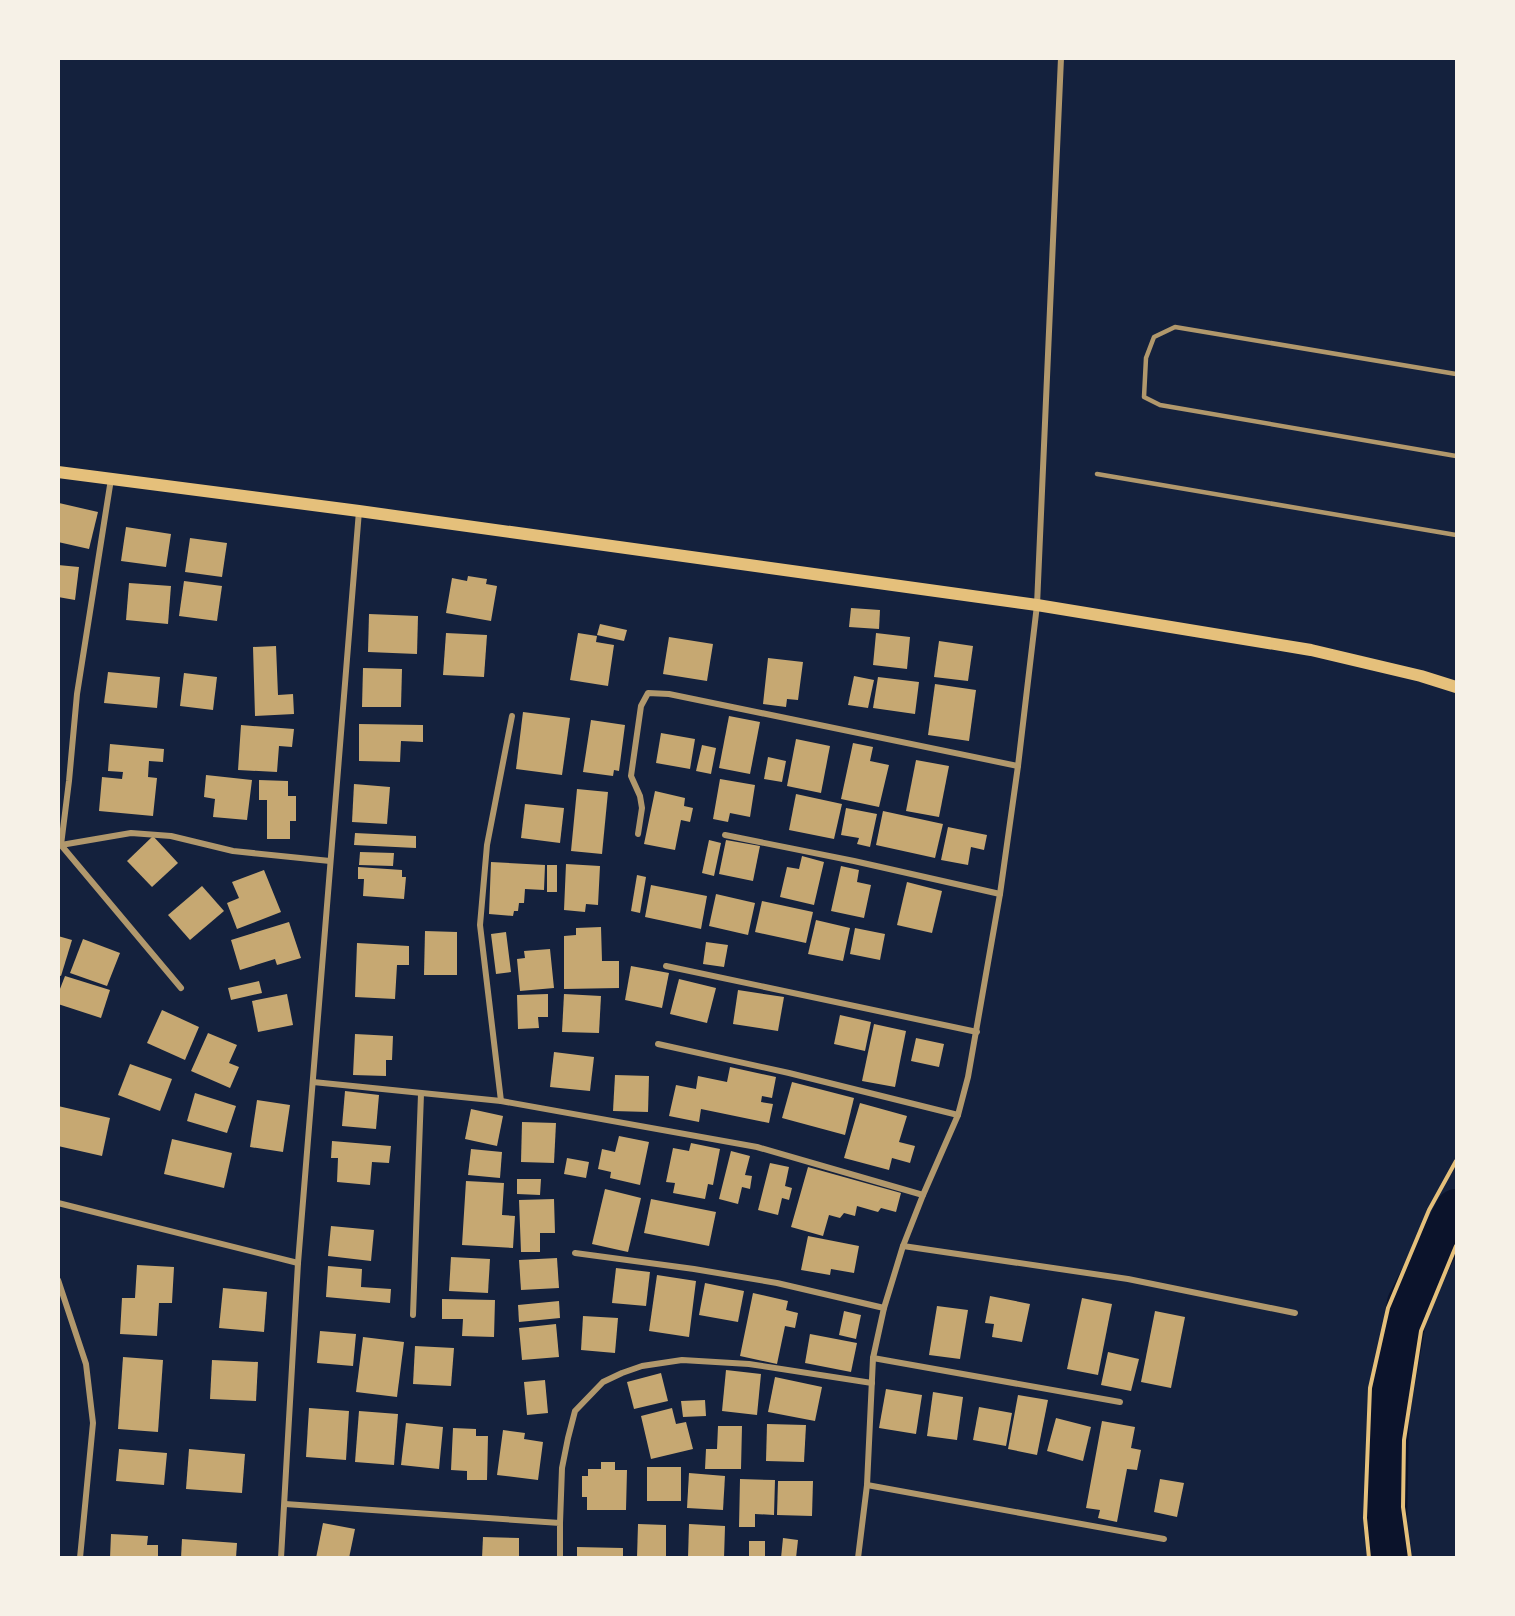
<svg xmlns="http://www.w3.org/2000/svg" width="1515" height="1616" viewBox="0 0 1515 1616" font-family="'Work Sans',sans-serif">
<rect width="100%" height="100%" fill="#14213d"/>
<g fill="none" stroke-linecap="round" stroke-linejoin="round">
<!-- river -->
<path stroke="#0b132b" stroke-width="42" d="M1389,1558L1386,1534L1388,1416L1408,1303L1456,1210"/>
</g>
<!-- building -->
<g fill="#c6a872">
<path d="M59,503L98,512L89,549L58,542Z"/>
<path d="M126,527L171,534L166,567L121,561Z"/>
<path d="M190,538L227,543L222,577L185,572Z"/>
<path d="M58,565L79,567L75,600L58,597Z"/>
<path d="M468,576L487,579L486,584L497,586L491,621L446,613L452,578L467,581Z"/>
<path d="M184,581L222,586L217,621L179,616Z"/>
<path d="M129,583L171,586L168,624L126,620Z"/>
<path d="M851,608L880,610L879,629L849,627Z"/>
<path d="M369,614L418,616L417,654L368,652Z"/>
<path d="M600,624L627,630L624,641L597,635Z"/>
<path d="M446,633L487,635L484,677L443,675Z"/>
<path d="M578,633L597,636L596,642L614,645L608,686L570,680Z"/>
<path d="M876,633L910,637L907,669L873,665Z"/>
<path d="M669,637L713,644L707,681L663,674Z"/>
<path d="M939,641L973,646L968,681L934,677Z"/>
<path d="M276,646L278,695L293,694L294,714L255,716L253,647Z"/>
<path d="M768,658L803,662L798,700L787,699L786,707L763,704Z"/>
<path d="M363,668L402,669L401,707H362Z"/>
<path d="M108,672L160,677L157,708L104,703Z"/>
<path d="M184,673L217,677L213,710L180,706Z"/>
<path d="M854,676L874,680L868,708L848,705Z"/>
<path d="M878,677L919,682L915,714L873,708Z"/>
<path d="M935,684L976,690L969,741L928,735Z"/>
<path d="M523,712L570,718L562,775L516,769Z"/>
<path d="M729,716L760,722L750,774L719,768Z"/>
<path d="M591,720L625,725L619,771L614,770L613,776L583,772Z"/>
<path d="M359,724L423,725V742L401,741L400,762L359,761Z"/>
<path d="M241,725L294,729L292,747L279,746L277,772L238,770Z"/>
<path d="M661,733L695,739L690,769L656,763Z"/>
<path d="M796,739L830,746L821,793L787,786Z"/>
<path d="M853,743L873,747L870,761L889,765L879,807L841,799Z"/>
<path d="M110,744L164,749L163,762L149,761L148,777L157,778L153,816L99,811L102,777L122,779L123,772L108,771Z"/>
<path d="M702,745L716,748L711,774L696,771Z"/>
<path d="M768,757L786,761L782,782L764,779Z"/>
<path d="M916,760L949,766L939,817L906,811Z"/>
<path d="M206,775L252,780L247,820L213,817L215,799L204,797Z"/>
<path d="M720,779L755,785L750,817L730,813L728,822L713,819Z"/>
<path d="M259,780L288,781V796H296V821H290V839H267V800H259Z"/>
<path d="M354,784L390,787L387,824L352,822Z"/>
<path d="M577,789L608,792L602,854L571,851Z"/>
<path d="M655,791L685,798L684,806L693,808L690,822L681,820L675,850L644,844Z"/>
<path d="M796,794L842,804L834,839L789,830Z"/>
<path d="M525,804L564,808L560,843L521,838Z"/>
<path d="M846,808L877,814L870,847L857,844L859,838L841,835Z"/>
<path d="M883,811L943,824L935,858L876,845Z"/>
<path d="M948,827L987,835L984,850L971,847L968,865L941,860Z"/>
<path d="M355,833L416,836V848L354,845Z"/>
<path d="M153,836L178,863L152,887L127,861Z"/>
<path d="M709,840L721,843L714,876L702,873Z"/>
<path d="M726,840L760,846L753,881L719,874Z"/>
<path d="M360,852L394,853L393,866L359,865Z"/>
<path d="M802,856L824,862L814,905L780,897L787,867L799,869Z"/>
<path d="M491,862L545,865L544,890L525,889L524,903H519L518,911H514L513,916L489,914Z"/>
<path d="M566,864L600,866L598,905L586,904L585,912L564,910Z"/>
<rect x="547" y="865" width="10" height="27"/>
<path d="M841,866L859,870L857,882L871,885L864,918L831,911Z"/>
<path d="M358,867L402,870V877H406L404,899L363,896L364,879H358Z"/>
<path d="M264,870L281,912L237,929L227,903L239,898L232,882Z"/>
<path d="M637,875L646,877L640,913L631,911Z"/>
<path d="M907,882L942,891L932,933L897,925Z"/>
<path d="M651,885L707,896L701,929L645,917Z"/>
<path d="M202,886L224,911L190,940L168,915Z"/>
<path d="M716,894L755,903L748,935L709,926Z"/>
<path d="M762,901L813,912L806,943L755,932Z"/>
<path d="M816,920L850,928L843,961L808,954Z"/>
<path d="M289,922L301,958L277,965L275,959L240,970L231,940Z"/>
<path d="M601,927L602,961H619V988L564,989V936L576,935V928Z"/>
<path d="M855,928L885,934L880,960L850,954Z"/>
<path d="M425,931L457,932V975H424Z"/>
<path d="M506,932L511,972L496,974L491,934Z"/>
<path d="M58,936L72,940L61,976L58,975Z"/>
<path d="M83,939L120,953L107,986L70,973Z"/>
<path d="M706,942L728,945L724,967L703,964Z"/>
<path d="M357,943L409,946V965H397L395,999L355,997Z"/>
<path d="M550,949L554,988L520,991L517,959L525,958L524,951Z"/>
<path d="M631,966L669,973L662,1008L625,1000Z"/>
<path d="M65,976L110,990L101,1018L58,1004V994Z"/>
<path d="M679,979L716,988L707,1023L670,1014Z"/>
<path d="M259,981L262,993L231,1000L228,988Z"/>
<path d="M738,990L784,997L778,1031L733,1024Z"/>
<path d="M287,994L293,1025L258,1032L252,1001Z"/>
<path d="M548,994V1017H538L539,1028L518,1029L517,995Z"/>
<path d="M564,994L601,996L599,1033L562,1032Z"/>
<path d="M162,1010L199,1027L185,1060L147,1043Z"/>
<path d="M840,1015L871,1022L865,1051L834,1044Z"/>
<path d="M874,1024L906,1031L895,1087L862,1081Z"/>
<path d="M208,1033L237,1045L229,1063L239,1067L230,1088L191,1071Z"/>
<path d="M355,1034L393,1036L392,1060H386V1076L353,1075Z"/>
<path d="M916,1038L944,1044L939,1067L911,1061Z"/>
<path d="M554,1052L594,1057L590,1091L550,1087Z"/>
<path d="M130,1064L172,1079L160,1111L118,1095Z"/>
<path d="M730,1067L776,1077L772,1098L762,1096L761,1102L773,1104L769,1123L701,1109L699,1122L669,1116L676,1085L696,1089L698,1076L727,1082Z"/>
<path d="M615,1075L649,1076L648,1112L613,1111Z"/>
<path d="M792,1082L854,1098L845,1135L782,1118Z"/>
<path d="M345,1091L379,1095L376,1129L342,1126Z"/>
<path d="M195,1093L236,1106L227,1133L187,1121Z"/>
<path d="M257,1100L290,1105L283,1152L250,1147Z"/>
<path d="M860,1103L907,1116L899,1142L915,1146L910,1163L892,1158L889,1170L844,1158Z"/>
<path d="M58,1106L110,1118L102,1156L58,1146Z"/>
<path d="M471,1109L503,1116L497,1146L465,1139Z"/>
<path d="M522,1122L556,1123L554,1163L521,1162Z"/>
<path d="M619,1136L649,1142L640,1185L610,1178L611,1172L598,1169L602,1149L615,1152Z"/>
<path d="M172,1139L232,1153L224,1188L164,1174Z"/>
<path d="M332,1141L391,1146L389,1163L372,1162L370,1185L337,1182L338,1158H331Z"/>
<path d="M691,1143L720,1149L713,1185L708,1184L705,1199L673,1193L675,1183L666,1182L673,1148L689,1151Z"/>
<path d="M471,1149L502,1152L500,1178L468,1175Z"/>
<path d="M731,1151L750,1156L745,1175L752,1176L750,1189L742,1187L738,1204L719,1199Z"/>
<path d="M567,1158L589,1162L586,1178L564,1174Z"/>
<path d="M770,1163L789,1167L785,1186L792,1188L789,1200L782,1198L778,1215L758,1210Z"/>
<path d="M808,1167L901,1193L896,1212L881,1208L878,1212L857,1206L855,1216L844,1213L840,1218L829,1215L823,1236L791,1227Z"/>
<path d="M517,1179H541L540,1195L517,1194Z"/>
<path d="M466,1181L504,1183L502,1215L515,1216L513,1248L462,1245Z"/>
<path d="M605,1189L641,1198L628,1252L592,1244Z"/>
<path d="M554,1199L555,1233H540V1252H521L519,1200Z"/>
<path d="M651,1199L716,1212L709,1246L644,1233Z"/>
<path d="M331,1226L374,1230L371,1261L328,1256Z"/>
<path d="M808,1236L859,1246L854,1273L831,1269L830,1275L801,1270Z"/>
<path d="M451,1257L490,1259L488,1293L449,1291Z"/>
<path d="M557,1258L559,1288L521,1290L519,1260Z"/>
<path d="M137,1265L174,1267L172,1303H159L157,1336L120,1334L122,1298H135Z"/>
<path d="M328,1266L362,1269L361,1287L391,1289L390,1303L326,1297Z"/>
<path d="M616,1268L650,1272L646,1306L612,1303Z"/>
<path d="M657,1275L696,1281L689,1337L649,1331Z"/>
<path d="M705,1283L744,1291L738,1322L699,1315Z"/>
<path d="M223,1288L267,1292L264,1332L219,1328Z"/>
<path d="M753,1293L788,1301L786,1310L798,1313L795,1328L785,1326L777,1364L740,1356Z"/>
<path d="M990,1296L1030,1304L1022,1342L992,1337L994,1324L985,1323Z"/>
<path d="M1082,1298L1112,1304L1098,1375L1067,1369Z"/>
<path d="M442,1299L495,1300L494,1337L462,1336L463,1319H442Z"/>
<path d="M559,1301L560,1318L519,1322L518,1305Z"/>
<path d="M937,1306L968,1310L960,1359L929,1355Z"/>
<path d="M844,1311L861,1315L856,1339L839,1335Z"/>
<path d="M1155,1311L1185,1317L1171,1388L1141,1382Z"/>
<path d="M583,1316L618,1318L615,1353L581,1350Z"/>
<path d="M556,1324L559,1357L522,1360L519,1328Z"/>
<path d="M320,1331L356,1334L353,1366L317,1363Z"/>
<path d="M810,1334L857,1343L851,1372L805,1363Z"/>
<path d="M363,1337L404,1342L397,1397L356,1392Z"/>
<path d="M415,1346L454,1348L451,1386L413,1384Z"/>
<path d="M1108,1352L1139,1359L1131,1391L1101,1385Z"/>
<path d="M123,1357L163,1360L158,1432L118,1429Z"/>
<path d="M212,1360L258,1362L256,1401L210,1399Z"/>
<path d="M726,1370L761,1374L757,1415L722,1411Z"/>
<path d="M661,1373L668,1401L634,1409L627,1382Z"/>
<path d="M775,1377L822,1387L815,1421L768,1412Z"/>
<path d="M545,1380L548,1413L527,1415L524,1382Z"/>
<path d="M886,1389L922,1395L916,1434L879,1428Z"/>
<path d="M933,1392L963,1397L957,1440L927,1436Z"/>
<path d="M1018,1395L1048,1400L1037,1455L1008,1449Z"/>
<path d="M705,1400L706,1416L683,1417L681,1401Z"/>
<path d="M979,1407L1012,1413L1006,1446L973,1440Z"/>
<path d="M309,1408L349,1411L346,1460L306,1457Z"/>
<path d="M672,1408L676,1424L686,1422L693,1449L651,1459L641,1416Z"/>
<path d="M359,1411L398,1414L394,1465L355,1462Z"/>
<path d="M1056,1418L1091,1427L1083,1461L1047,1451Z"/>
<path d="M1102,1421L1135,1427L1131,1448L1141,1450L1137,1470L1127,1469L1117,1522L1098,1518L1100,1510L1086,1508Z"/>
<path d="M406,1423L443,1427L439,1469L401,1465Z"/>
<path d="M767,1424L806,1425L804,1462L766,1461Z"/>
<path d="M718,1426H742L741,1469H705L706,1449H717Z"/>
<path d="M453,1428L476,1429V1436H488L487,1480H467V1471L451,1470Z"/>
<path d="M503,1430L525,1433L524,1439L543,1442L538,1480L497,1475Z"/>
<path d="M119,1449L167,1453L164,1485L116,1481Z"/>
<path d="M189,1449L245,1454L242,1493L186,1489Z"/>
<path d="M601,1462H615V1470H627L626,1510H587V1497H582V1476H588V1469H601Z"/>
<rect x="647" y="1467" width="34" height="34"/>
<path d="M689,1473L725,1476L723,1510L687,1508Z"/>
<path d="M740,1479L775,1480L774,1515L755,1514V1527H739Z"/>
<path d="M1160,1479L1184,1483L1177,1517L1154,1512Z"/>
<path d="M778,1481H813L812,1516L777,1515Z"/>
<path d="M323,1523L355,1529L349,1558H316Z"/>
<path d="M638,1524L666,1525V1558H637Z"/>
<path d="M689,1524L725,1526L724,1558H688Z"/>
<path d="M111,1534L148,1536L147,1545H158V1558H110Z"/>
<path d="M483,1537L519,1538V1558H482Z"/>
<path d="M783,1538L798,1540L796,1558H781Z"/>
<path d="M182,1539L237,1543L236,1558H181Z"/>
<rect x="749" y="1541" width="16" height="17"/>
<path d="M577,1547L623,1548V1558H577Z"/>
</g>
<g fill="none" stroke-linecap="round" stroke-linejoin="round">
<!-- path -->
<g stroke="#e5c07b" stroke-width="4">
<path d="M1369,1558L1365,1518L1370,1388L1388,1308L1429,1210L1456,1161"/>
<path d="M1410,1558L1403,1507L1404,1440L1421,1331L1456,1246"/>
</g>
<!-- service -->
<g stroke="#b1986c" stroke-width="4.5">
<path d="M1456,374L1175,327L1154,337L1146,358L1144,397L1160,405L1456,456"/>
<path d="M1097,474L1456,535"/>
</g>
<!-- minor -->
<g stroke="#b1986c" stroke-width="6">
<path d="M111,479L77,694L69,781L61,845L181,988"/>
<path d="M638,834L642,808L640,796L631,776L641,706L648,693L669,694L1018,766"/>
<path d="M725,835L854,861L1000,894"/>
<path d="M61,845L131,833L171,836L233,851L330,861"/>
<path d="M666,966L977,1032"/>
<path d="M658,1044L789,1073L958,1115"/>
<path d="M313,1082L501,1101L757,1147L923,1195"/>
<path d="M501,1101L480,925L487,845L512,716"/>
<path d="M58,1203L298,1263"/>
<path d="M903,1246L1128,1279L1295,1313"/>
<path d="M575,1253L694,1269L777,1283L884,1308"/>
<path d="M58,1280L86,1364L93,1423L80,1558"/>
<path d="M413,1315L421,1094"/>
<path d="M873,1358L1120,1402"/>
<path d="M867,1485L1164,1539"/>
<path d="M285,1504L560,1523V1558"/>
<path d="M560,1523L562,1468L568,1438L575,1411L603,1382L622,1373L642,1366L682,1360L749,1364L872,1383"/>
<path d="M281,1558L298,1263L359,511"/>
<path d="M858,1558L867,1485L873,1358L884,1308L903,1246L923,1195L958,1115L968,1077L1000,894L1018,766L1037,605L1061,58"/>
</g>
<!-- secondary -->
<path stroke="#e5c07b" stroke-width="12" d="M58,472L359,511L1037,605L1311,650L1421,676L1456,687"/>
</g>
<!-- border -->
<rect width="1515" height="1616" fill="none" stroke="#f6f1e7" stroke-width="120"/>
</svg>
